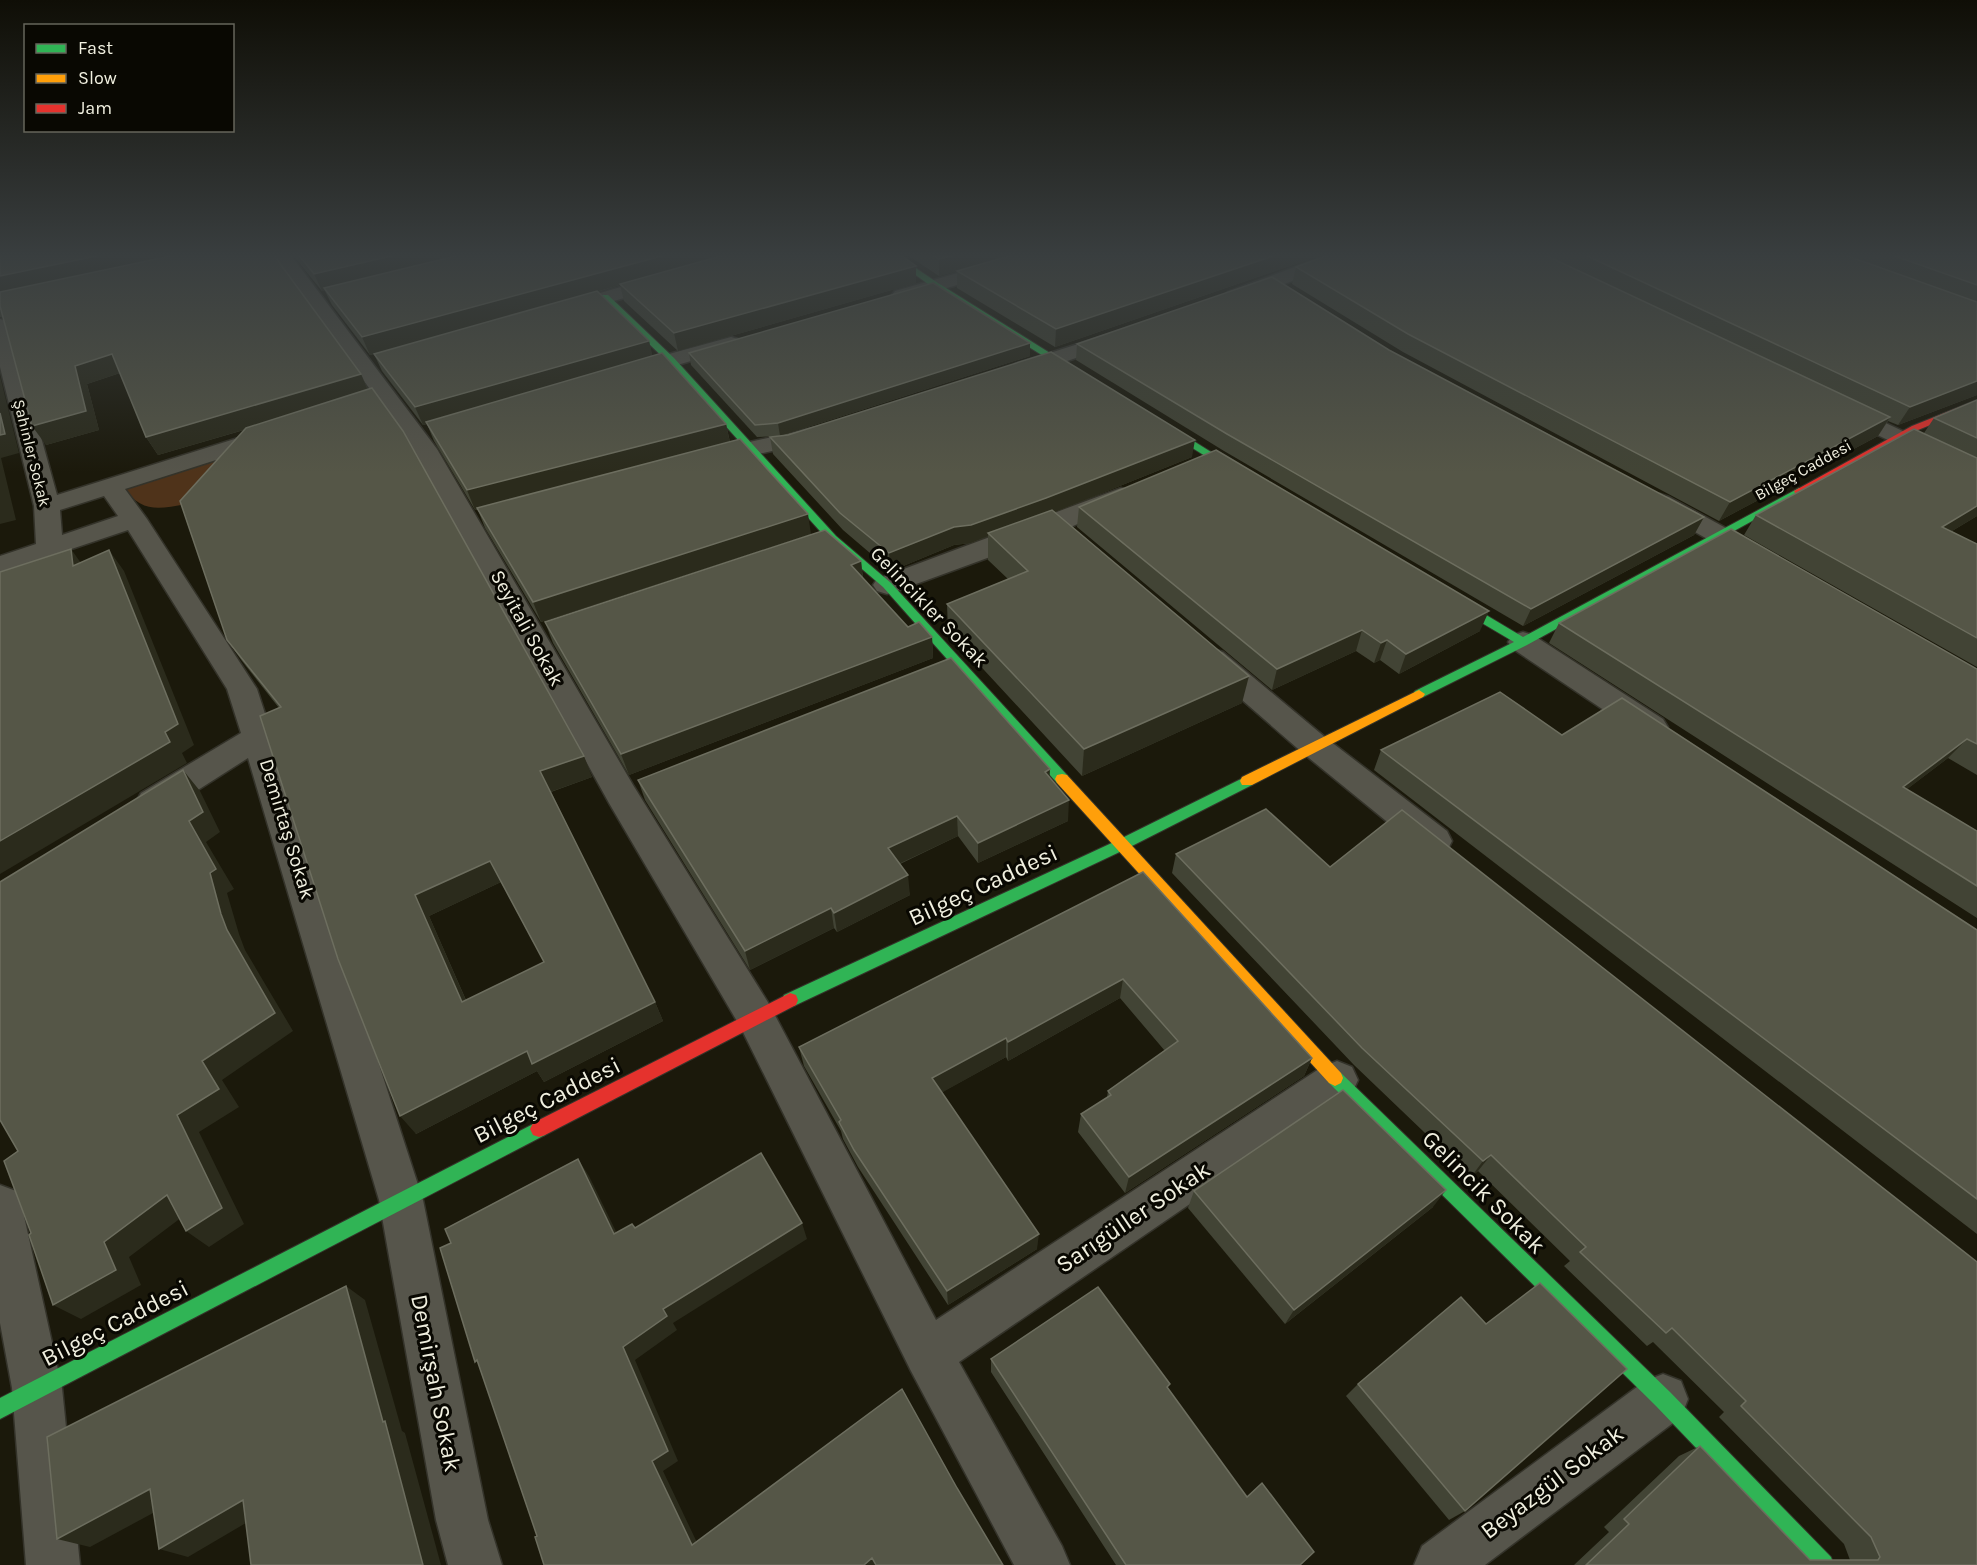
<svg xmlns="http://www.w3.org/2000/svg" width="1977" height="1565" viewBox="0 0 1977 1565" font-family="Karla,sans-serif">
<rect width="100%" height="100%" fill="#1b190b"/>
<!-- green -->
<path fill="#4f331a" d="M349,412L186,504C156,510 142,512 122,487Z"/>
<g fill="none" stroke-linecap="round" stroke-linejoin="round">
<defs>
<g id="street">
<path d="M272,254H290L437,449L633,785L769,1004L936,1320L1322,1067L1337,1061L1352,1067L1358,1080L1352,1093L959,1362L1062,1546L1070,1565H1014L911,1371L741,1028L609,803L414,450Z"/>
<path d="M1024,254H1052L1050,258L909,299H895L892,295L895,291Z"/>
<path d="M1330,254H1355L1353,258L1242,300H1228L1225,296L1228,292Z"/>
<path d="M666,274L676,280L673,284L572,313L565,311L562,307L565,303Z"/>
<path d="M0,319L7,321L10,325L57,495L260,431H276L280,436L276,441L125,489L147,519L257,689L423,1200L488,1520L502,1565H448L436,1520L379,1200L248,758L165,811L153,815L141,811L136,802L141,793L241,733L227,689L128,530L0,573V556L36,544L34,506L0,367ZM104,496L118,516L62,535L60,510Z"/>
<path d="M1119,331L1126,333L1129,337L1126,341L1023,376L1015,374L1012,369L1015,364Z"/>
<path d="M731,337L738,339L742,343L738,347L637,377L629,375L626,370L629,365Z"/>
<path d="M1841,402L1977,466V482L1833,414L1830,409L1833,404Z"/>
<path d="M813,428L821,430L825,435L821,440L718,463L709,461L706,456L709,451Z"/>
<path d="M1121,488L1130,491L1134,496L1130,501L1064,530L897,591L887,594L877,591L873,585L877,579Z"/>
<path d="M1660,494L1669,497L1757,545L1761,551L1757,557L1748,559L1739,557L1651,507L1647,502L1651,497Z"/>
<path d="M1523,632L1533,635L1663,719L1668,727L1663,735L1652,738L1641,735L1513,649L1508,642L1513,635Z"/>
<path d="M1213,649L1223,652L1326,738L1447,831L1452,841L1447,851L1435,854L1423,851L1304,754L1203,666L1198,659L1203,652Z"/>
<path d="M0,1185L16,1191L22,1207L62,1388L80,1565H26L12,1388L0,1323Z"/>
<path d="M1663,1374L1681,1381L1688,1399L1681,1417L1485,1565H1414L1422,1546L1645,1381Z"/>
</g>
<g id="fast">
<path d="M887,254H895L938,283L1090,378L1082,380L932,287Z"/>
<path d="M602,295H608L674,358L836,536L891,583L1067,775L1069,779L1067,783H1057L883,587L828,540L668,362L602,299Z"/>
<path d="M1154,420H1160L1251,477L1250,479H1242L1154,424Z"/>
<path d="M1799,488L1803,489V493L1527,645L1423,697L1419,698L1413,694L1415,691L1514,642L1443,600V594H1451L1523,637Z"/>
<path d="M1247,776L1252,777L1254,781L1252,785L1126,849L796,1005L790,1007L784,1005L782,1000L784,995L1116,841Z"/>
<path d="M1335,1070L1341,1073L1670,1392L1831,1557L1834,1565H1808L1656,1406L1329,1083L1327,1078L1329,1073Z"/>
<path d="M539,1121L545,1123L548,1129L545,1135L0,1419V1398Z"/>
</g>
<g id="slow">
<path d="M1419,690L1425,694L1423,697L1252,785H1242L1240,781L1242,777Z"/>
<path d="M1062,774L1067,775L1341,1073L1343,1078L1341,1083L1335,1086L1329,1083L1057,783L1055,779L1057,775Z"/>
</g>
<g id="jam">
<path d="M1977,400V406L1918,430L1803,493H1795L1794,491L1912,426Z"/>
<path d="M790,993L796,995L798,1000L796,1005L545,1135L539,1137L533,1135L530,1129L533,1123Z"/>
</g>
</defs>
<!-- street casing -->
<use href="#street" stroke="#34332a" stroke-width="3"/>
<!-- fast casing -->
<use href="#fast" stroke="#34332a" stroke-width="2"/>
<!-- slow casing -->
<use href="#slow" stroke="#34332a" stroke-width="2"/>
<!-- jam casing -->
<use href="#jam" stroke="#34332a" stroke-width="2"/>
<!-- street -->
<use href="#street" fill="#56554b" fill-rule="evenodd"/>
<!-- fast -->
<use href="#fast" fill="#30b455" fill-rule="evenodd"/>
<!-- slow -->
<use href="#slow" fill="#ff9f0a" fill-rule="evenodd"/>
<!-- jam -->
<use href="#jam" fill="#e5322d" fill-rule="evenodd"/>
</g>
<!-- wall -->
<g fill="#424435" fill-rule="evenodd">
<path d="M0,254L361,374L368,390L592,777L551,792L655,1002L663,1021L544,1082L537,1071L416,1134L279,708L242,661L227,640L244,430L158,455L146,437L120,373L87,384L99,430L46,445L3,318L0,317ZM501,882L544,962L466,1000L429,916Z"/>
<path d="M292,254H899L916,266V283L678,351L624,301L620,285L598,292L649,341L652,356L726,424L730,442L811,534L541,622L485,528L478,510H475L434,441L427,424L423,425L382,371L374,354L370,355L332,305L325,291H322Z"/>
<path d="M906,254H1324L1055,347L957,288V271L939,276Z"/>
<path d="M1331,254H1977V395L1898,425L1888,421L1878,436L1719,521L1403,352L1292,284L1296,267Z"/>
<path d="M1077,344L1389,350L1704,517L1694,535L1523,626L1224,451L1076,360Z"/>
<path d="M689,353L1030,356L780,436L757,437L691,365Z"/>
<path d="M1977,400V516L1952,531L1977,544V667L1744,535L1756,515L1924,433L1934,418Z"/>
<path d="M770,437L1192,457L1055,512L1242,703L1082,776L948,631L947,604L1008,579L988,560V536L971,543L954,545L891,571L843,530L773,454Z"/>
<path d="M1079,507L1480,631L1399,674L1380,660L1374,663L1356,651L1272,690L1077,527Z"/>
<path d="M861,561L863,578L908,627L932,637L933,658L629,775L553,643L545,622Z"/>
<path d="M1559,623L1977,669V775L1948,758L1907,789L1977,831V918L1549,643Z"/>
<path d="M1562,735L1977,930V1234L1374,770L1381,750Z"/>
<path d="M1050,778L1068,821L978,863L958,836L900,864L910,895L837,932L834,928L750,970L645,800L638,780Z"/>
<path d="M1176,854L1330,867L1977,1565H1574L1609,1532L1604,1527L1679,1456L1700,1446L1810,1560H1850L1844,1544L1719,1417L1724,1412L1653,1342L1647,1346L1564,1266L1570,1261L1478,1171L1471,1177L1354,1065L1172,873Z"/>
<path d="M1143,872L1312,1058L1304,1076L1125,1193L1078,1132L1081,1114L1107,1097L1108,1091L1165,1051L1120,998L1008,1061L1006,1057L942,1092L1037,1249L948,1305L858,1167L843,1139L841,1131L804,1066L799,1047Z"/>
<path d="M1194,1191L1433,1207L1285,1324L1188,1208Z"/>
<path d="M991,1359L1168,1389L1247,1497L1300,1565H1116L991,1372Z"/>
<path d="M1358,1384L1465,1511L1449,1520L1346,1396Z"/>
</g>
<!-- shaded-wall -->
<g fill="#2b2b1c">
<path d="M106,254H195L0,296V276Z"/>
<path d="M400,254H476L324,288L325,291H322L314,274Z"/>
<path d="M669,254H734L620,284V285L370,355L362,337Z"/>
<path d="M959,254H1018L939,276V259Z"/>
<path d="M1279,254H1324L1055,347L1056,329Z"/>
<path d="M916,266V283L678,351L674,333Z"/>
<path d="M649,341L653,358L423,425L415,407Z"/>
<path d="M1030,343V356L780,436L778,423Z"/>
<path d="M112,354L123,372L87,384L99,430L46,445L32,426L75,366Z"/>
<path d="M361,374L369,393L158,455L146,437Z"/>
<path d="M0,376L19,453L1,458L16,520L0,524Z"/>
<path d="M1977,381V395L1898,425L1910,407Z"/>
<path d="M1890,417L1878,436L1719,521L1730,502Z"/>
<path d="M726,424L730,443L475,510L467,490Z"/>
<path d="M1195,440L1192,457L1045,516L988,533V536L971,543L954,545L891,571L889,553L954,527Z"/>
<path d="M1977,506V516L1927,546L1942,527Z"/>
<path d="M808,514L811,534L541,622L533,602Z"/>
<path d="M1704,517L1694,535L1523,626L1531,609Z"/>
<path d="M71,549L86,570L73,566Z"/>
<path d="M109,550L124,571L194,745L182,753L187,763L0,874V841L165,732Z"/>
<path d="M861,561L863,582L851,565Z"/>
<path d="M1489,611L1480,631L1399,674L1406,654Z"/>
<path d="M1362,630L1356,651L1272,690L1277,669Z"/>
<path d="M932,637L933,658L629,775L621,754Z"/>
<path d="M1387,640L1380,660L1374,663L1381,643Z"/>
<path d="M1249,676L1242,703L1082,776L1084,749Z"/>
<path d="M1967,739L1948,758L1885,806L1903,787Z"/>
<path d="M584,756L592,777L550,792L540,771Z"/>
<path d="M1050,769L1049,790L1045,772Z"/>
<path d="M183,770L200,791L220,832L206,842L234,889L227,893L239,934L245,950L293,1031L222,1080L239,1107L199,1132L244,1224L209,1247L186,1231L177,1115L202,1061L227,930L189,821Z"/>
<path d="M1069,800L1068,821L978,863V843Z"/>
<path d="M957,816L958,836L890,868L888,848Z"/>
<path d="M490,861L501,882L429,916L475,1021L462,1002L415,895Z"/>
<path d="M908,875L910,895L837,932L834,913Z"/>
<path d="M831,908L834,928L750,970L745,951Z"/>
<path d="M1123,979L1120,998L1008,1061V1042Z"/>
<path d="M655,1002L663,1021L544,1082L537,1071L416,1134L400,1116L527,1051Z"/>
<path d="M1006,1038V1057L934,1097L932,1078Z"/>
<path d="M1312,1058L1304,1076L1125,1193L1129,1177Z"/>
<path d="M1491,1155L1478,1171L1471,1177L1483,1161Z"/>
<path d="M578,1159L589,1176L625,1250L614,1234Z"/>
<path d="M1446,1190L1433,1207L1285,1324L1294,1310Z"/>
<path d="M167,1195L190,1211L129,1257L141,1285L81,1319L53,1305L104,1242Z"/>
<path d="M802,1223L807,1239L673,1323L677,1330L635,1360L678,1461L663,1471L702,1553L692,1545L652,1461L623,1347L663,1309Z"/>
<path d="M1039,1234L1037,1249L948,1305L947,1291Z"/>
<path d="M346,1286L365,1300L402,1431L405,1433L441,1565H423L383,1422Z"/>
<path d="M150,1489L179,1499L90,1547L57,1539Z"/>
<path d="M243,1500L268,1510L188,1557L159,1549Z"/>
<path d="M872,1558L876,1565H864Z"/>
</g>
<!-- building -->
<g fill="#555647" stroke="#6d6e5f" stroke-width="1.5" fill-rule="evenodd">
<path d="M0,254H106L0,276Z"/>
<path d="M180,254H273L361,374L146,437L112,354L75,366L86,411L32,426L0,306V292Z"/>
<path d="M298,254H400L314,274Z"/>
<path d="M464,254H669L362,337L324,288Z"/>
<path d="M728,254H899L916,266L674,333L620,284Z"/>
<path d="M930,254H959L939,259Z"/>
<path d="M1016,254H1279L1056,329L957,271Z"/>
<path d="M1331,254H1543L1890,417L1730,502L1408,334L1296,267Z"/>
<path d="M1583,254H1842L1977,302V381L1910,407Z"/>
<path d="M1889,254H1977V285Z"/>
<path d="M1272,277L1389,350L1704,517L1531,609L1227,434L1077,344Z"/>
<path d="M933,283L1030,343L778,423L755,425L689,353Z"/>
<path d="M597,291L649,341L415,407L374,354Z"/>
<path d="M1051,352L1195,440L1046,498L971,525L954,527L889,553L840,513L770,437L788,435Z"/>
<path d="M662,353L726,424L467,490L426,422Z"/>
<path d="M372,388L403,431L584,756L540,771L655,1002L532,1064L527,1051L400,1116L338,959L260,716L281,707L227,640L180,501L246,428ZM490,861L544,962L462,1002L415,895Z"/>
<path d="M1977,400V438L1934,418Z"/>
<path d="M0,413L5,434L0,435Z"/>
<path d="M1914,429L1977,458V506L1942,527L1977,544V638L1756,515Z"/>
<path d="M740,439L808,514L533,602L477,508Z"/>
<path d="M1216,450L1489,611L1406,654L1387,640L1381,643L1362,630L1277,669L1079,507Z"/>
<path d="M1052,510L1249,676L1084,749L947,604L1028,571L988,533Z"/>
<path d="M1731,529L1977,669V744L1967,739L1903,787L1977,831V886L1559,623Z"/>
<path d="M825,530L861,561L851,565L908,627L919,622L932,637L621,754L545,622Z"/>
<path d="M71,549L73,566L109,550L178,724L165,732L170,742L0,841V572Z"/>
<path d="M951,658L1050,769L1045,772L1069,800L978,843L957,816L888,848L908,875L834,913L831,908L745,951L638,780Z"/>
<path d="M1500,692L1562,735L1622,698L1977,930V1199L1381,750Z"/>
<path d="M183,770L203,812L189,821L216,869L210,873L221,914L227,930L275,1013L202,1061L219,1089L177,1115L222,1208L186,1231L167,1195L104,1242L116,1270L53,1305L29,1235L31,1233L4,1161L18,1151L0,1120V882Z"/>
<path d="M1266,809L1330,867L1402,810L1977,1262V1565H1586L1629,1524L1624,1519L1700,1446L1810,1560H1878L1880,1557L1871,1537L1741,1406L1746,1401L1672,1328L1666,1333L1580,1252L1586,1247L1491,1155L1483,1161L1362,1048L1176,854Z"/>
<path d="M1143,872L1312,1058L1129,1177L1081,1114L1111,1095L1108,1091L1178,1041L1123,979L1008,1042L1006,1038L932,1078L1039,1234L947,1291L854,1150L839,1122L841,1120L799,1047Z"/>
<path d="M1343,1090L1446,1190L1294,1310L1194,1191Z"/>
<path d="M761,1153L802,1223L663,1309L667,1316L623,1347L668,1451L652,1461L692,1545L902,1389L957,1488L1003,1565H876L872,1558L864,1565H544L535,1537L537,1536L477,1360L475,1362L440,1248L451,1243L445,1229L578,1159L614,1234L632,1224L635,1228Z"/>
<path d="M1540,1283L1627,1369L1465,1511L1358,1384L1461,1297L1486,1324Z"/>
<path d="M346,1286L383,1422L385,1421L423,1565H251L243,1500L159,1549L150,1489L57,1539L47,1437Z"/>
<path d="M1098,1287L1170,1384L1167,1387L1247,1497L1262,1483L1314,1552L1300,1565H1126L991,1359Z"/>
</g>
<!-- sky -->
<linearGradient id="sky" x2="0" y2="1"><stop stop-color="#0f0e06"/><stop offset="0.54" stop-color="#393e3f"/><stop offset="1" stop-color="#393e3f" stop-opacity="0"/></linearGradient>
<rect width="1977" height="473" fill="url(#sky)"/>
<g text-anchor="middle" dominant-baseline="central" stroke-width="6" stroke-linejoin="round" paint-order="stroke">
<!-- far-street labels -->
<g font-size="16" fill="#f1f0e0" stroke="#090802">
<text transform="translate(32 453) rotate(76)">Şahinler Sokak</text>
<text transform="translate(1803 470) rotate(-29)">Bilgeç Caddesi</text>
</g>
<!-- street labels -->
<g font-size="20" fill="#f1f0e0" stroke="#090802">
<text transform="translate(929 607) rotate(46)">Gelincikler Sokak</text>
<text transform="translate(527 628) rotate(61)">Seyitali Sokak</text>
<text transform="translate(287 829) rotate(73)">Demirtaş Sokak</text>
</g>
<!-- near-street labels -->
<g font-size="24" fill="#f1f0e0" stroke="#090802">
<text transform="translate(983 885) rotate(-25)">Bilgeç Caddesi</text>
<text transform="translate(547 1100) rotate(-27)">Bilgeç Caddesi</text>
<text transform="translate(1484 1192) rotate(45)">Gelincik Sokak</text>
<text transform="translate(1133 1217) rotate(-34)">Sarıgüller Sokak</text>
<text transform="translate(115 1323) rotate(-27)">Bilgeç Caddesi</text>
<text transform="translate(436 1383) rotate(79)">Demirşah Sokak</text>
<text transform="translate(1552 1482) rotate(-37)">Beyazgül Sokak</text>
</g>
</g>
<!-- legend -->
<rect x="24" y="24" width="210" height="108" fill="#090802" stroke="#66655b" stroke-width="1.5"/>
<rect x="36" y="44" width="30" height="9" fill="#30b455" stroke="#66655b" stroke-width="1.5"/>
<text x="78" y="54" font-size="18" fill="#f1f0e0">Fast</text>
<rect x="36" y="74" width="30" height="9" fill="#ff9f0a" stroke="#66655b" stroke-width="1.5"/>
<text x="78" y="84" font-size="18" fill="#f1f0e0">Slow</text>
<rect x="36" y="104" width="30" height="9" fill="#e5322d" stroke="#66655b" stroke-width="1.5"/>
<text x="78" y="114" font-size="18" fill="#f1f0e0">Jam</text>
</svg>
